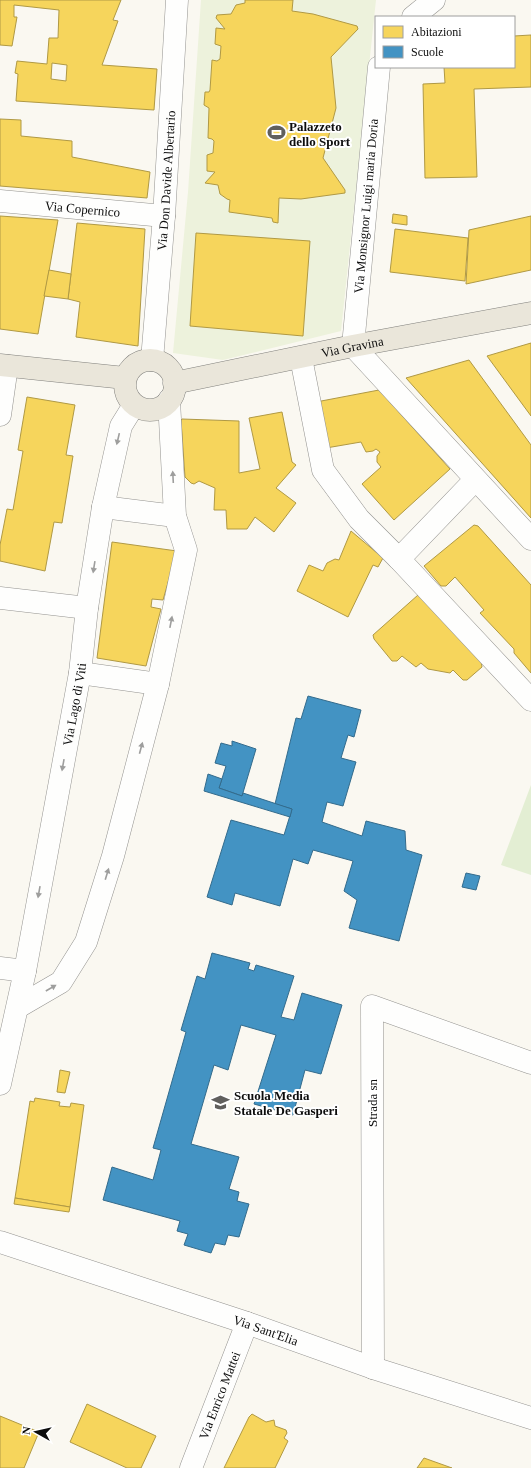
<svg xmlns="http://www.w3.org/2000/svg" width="531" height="1468" viewBox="0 0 531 1468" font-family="'Times New Roman',serif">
<rect width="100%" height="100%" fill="#faf8f1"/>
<!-- green -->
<path fill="#e3eed3" d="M531,785V875L501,865Z"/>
<!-- pitch -->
<path fill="#edf2dc" d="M201,0H376L341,331L223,360L173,353L188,192Z"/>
<!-- homes -->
<g fill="#f6d55c" stroke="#b09944" fill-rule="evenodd">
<path d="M0,0H121L113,20L118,21L102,65L157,69L154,110L16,101L18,74L15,73L17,61L47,64L49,38H58L59,10L14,5V17H17L12,46L0,45ZM52,63L67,65L66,81L51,79Z"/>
<path d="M245,0H293L292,11L313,14L357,26L358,29L331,57L336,108L323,158L345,190V193L301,199L279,198L278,223L273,222L272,218L229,212L230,200L227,199L220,194L218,185L205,183L215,172L207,171V155L213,153L214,141L212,139L208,138L209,108L204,105L205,92H209L210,90L212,60L217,61L220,59L221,46L215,44L216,28L225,29L216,18L217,15L231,14L236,5L245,3Z"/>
<path d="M531,35V87L474,89L477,177L425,178L423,84L445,83L444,67H514V36Z"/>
<path d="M0,119L21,120V136L72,141V157L150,172L147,198L0,186Z"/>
<path d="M393,214L407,216V225L392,223Z"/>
<path d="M0,216L58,220L38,334L0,329Z"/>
<path d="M531,216V270L466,284L469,230Z"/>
<path d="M77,223L145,229L138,346L76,337L80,302L68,299Z"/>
<path d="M395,229L468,238L465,281L390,272Z"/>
<path d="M196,233L310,241L303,336L190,326Z"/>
<path d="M49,270L71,274L68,299L44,296Z"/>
<path d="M531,343V416L487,356Z"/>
<path d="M469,360L531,445V518L406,378Z"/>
<path d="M379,390L450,469L394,520L362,484L381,467L377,462V456L380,452L376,449L373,451L366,452L361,442L326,448L316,402Z"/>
<path d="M27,397L75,405L66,455L73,456L62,523L54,522L45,571L0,561V545L7,509L13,510L23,451L18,450Z"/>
<path d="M282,412L292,462L296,465L276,488L296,503L274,532L255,517L247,529H227L226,510H214L215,488L199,481L194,484L191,483L185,477L181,420L182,419L239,421V473L260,469L249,418Z"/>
<path d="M474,525L478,526L531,585V673L514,653V649L480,613L484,610L455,577L446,586H441L424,566Z"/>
<path d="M351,531L383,558L378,567L373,565L348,617L297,591L309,565L323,571L327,563L335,559L339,560Z"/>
<path d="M112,542L177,551L163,600L152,599L151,607L161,609L146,666L97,658Z"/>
<path d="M418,595H419L481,661L482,667L467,680H463L453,670L450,673L428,669L421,663L416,667L402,656L397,661H392L374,639L373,635Z"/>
<path d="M60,1070L70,1072L65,1093L57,1092Z"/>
<path d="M35,1098L60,1102L59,1106L70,1107L71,1103L84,1105L70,1207L15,1198L30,1101L34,1102Z"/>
<path d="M15,1198L70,1207L69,1212L14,1204Z"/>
<path d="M87,1404L156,1436L141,1468H127L70,1442Z"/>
<path d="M252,1414L266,1422L274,1420L275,1426L286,1430L287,1433L284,1438L288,1441L275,1468H224L249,1417Z"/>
<path d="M0,1416L39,1432L24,1468H0Z"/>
<path d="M424,1458L452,1468H417Z"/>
</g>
<!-- schools -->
<g fill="#4393c3" stroke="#336b8c">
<path d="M308,696L361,710L354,737L348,735L341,758L356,762L343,806L327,802L322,822L362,836L366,821L405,831L406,850L422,855L399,941L349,928L357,900L344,891L353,861L313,850L308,864L293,859L280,906L235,893L232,905L207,897L231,820L284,835L292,809L275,804L296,718L301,719Z"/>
<path d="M232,741L256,749L242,796L219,788L226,766L215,763L221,743L232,746Z"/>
<path d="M208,774L222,779L219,788L242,796L243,793L292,809L290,817L204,791Z"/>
<path d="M466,873L480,876L476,890L462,887Z"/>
<path d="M212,953L250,963L248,969L254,971L256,965L294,976L281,1017L294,1020L302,993L342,1005L321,1074L305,1070L293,1115L254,1104L276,1035L241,1025L228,1070L214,1065L191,1144L239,1157L229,1189L239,1192L237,1201L249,1204L239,1237L228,1235L225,1245L215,1243L211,1253L184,1245L188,1234L177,1231L180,1221L103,1200L112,1167L153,1180L161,1150L153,1148L186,1032L181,1030L197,976L205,979Z"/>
</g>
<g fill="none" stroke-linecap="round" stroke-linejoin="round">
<defs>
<g id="minor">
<path d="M413,17L434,0"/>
<path d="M379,67L353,346L531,539"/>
<path id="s1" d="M0,201L164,216"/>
<path d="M301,358L323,470L359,519L399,559L531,700"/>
<path id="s2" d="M152,360L164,216L177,0"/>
<path d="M0,415L7,366"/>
<path d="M103,507L175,516"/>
<path d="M399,559L475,480"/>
<path d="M0,598L87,608"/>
<path d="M80,673L158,684"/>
<path d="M0,968L25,971"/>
<path d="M18,1007L61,982L86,942L113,856L158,684L186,550L175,516L169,400"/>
<path id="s3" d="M0,1084L25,971L80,673L87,608L103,507L121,426L134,405"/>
<path id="s4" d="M0,1242L247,1323L373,1368L531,1418"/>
<path d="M373,1368L372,1006L531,1063"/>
<path id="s5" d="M191,1468L247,1323"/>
</g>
<g id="major">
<circle cx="150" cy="385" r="25"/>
<path d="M0,365L125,378"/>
<path id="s6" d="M174,383L353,346L531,313"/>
</g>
</defs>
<!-- minor casing -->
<use href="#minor" stroke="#949390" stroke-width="23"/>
<!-- major casing -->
<use href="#major" stroke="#81807d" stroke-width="23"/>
<!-- minor -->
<use href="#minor" stroke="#fefefd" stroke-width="22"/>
<!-- major -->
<use href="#major" stroke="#eae6da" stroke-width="22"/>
</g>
<!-- one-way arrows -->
<defs><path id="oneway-solid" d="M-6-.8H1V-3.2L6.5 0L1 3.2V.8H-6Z"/></defs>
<g fill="#9e9e9d">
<use href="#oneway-solid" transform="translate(118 439) rotate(103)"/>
<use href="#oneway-solid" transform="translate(173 477) rotate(-93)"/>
<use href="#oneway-solid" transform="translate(94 567) rotate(99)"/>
<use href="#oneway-solid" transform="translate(171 622) rotate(-79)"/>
<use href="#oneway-solid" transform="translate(141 748) rotate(-75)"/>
<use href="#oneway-solid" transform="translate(63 765) rotate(100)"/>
<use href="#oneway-solid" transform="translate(107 874) rotate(-73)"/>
<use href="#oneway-solid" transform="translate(39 892) rotate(100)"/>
<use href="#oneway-solid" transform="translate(51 988) rotate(-30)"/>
</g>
<!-- icons -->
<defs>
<symbol id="stadium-bare" viewBox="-9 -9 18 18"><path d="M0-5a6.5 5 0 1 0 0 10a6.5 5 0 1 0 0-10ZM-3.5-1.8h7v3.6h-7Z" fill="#605f5d" stroke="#fff" stroke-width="2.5" paint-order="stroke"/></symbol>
<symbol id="school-bare" viewBox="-9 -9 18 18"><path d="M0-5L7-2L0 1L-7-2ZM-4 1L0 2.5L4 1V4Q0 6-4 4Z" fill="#605f5d" stroke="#fff" stroke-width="2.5" paint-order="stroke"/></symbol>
</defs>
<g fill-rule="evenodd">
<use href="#stadium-bare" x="264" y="120" width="25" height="25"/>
<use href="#school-bare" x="208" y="1090" width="25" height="25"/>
</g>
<g text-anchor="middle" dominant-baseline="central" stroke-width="4" stroke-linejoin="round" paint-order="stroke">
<!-- poi labels -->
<g font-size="13" font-weight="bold" fill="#0d0d0d" stroke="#fff" text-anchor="start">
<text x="289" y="126">Palazzeto<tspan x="289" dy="15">dello Sport</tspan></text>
<text x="234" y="1095">Scuola Media<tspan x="234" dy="15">Statale De Gasperi</tspan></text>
</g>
<!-- street labels -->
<g font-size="13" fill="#0d0d0d" stroke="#fff">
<text stroke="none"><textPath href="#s2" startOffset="180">Via Don Davide Albertario</textPath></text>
<text transform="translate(366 206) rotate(-85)">Via Monsignor Luigi maria Doria</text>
<text stroke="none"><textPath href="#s1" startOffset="83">Via Copernico</textPath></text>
<text stroke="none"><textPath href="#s6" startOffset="182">Via Gravina</textPath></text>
<text stroke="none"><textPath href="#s3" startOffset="387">Via Lago di Viti</textPath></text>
<text transform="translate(372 1103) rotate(-90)">Strada sn</text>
<text stroke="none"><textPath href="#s4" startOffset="280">Via Sant'Elia</textPath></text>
<text stroke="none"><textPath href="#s5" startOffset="78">Via Enrico Mattei</textPath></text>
</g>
</g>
<!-- legend -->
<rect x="375" y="16" width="140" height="52" fill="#ffffff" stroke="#9e9e9e"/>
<rect x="383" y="26" width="20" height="12" fill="#f6d55c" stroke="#9e9e9e"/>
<text x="411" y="36" font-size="12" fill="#0d0d0d">Abitazioni</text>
<rect x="383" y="46" width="20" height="12" fill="#4393c3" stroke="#9e9e9e"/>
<text x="411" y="56" font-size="12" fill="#0d0d0d">Scuole</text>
<!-- north arrow -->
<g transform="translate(36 1432) rotate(278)" stroke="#ffffff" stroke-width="3" paint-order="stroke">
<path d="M0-3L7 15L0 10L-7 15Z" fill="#0d0d0d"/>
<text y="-6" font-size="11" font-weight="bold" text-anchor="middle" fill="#0d0d0d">N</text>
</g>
</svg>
